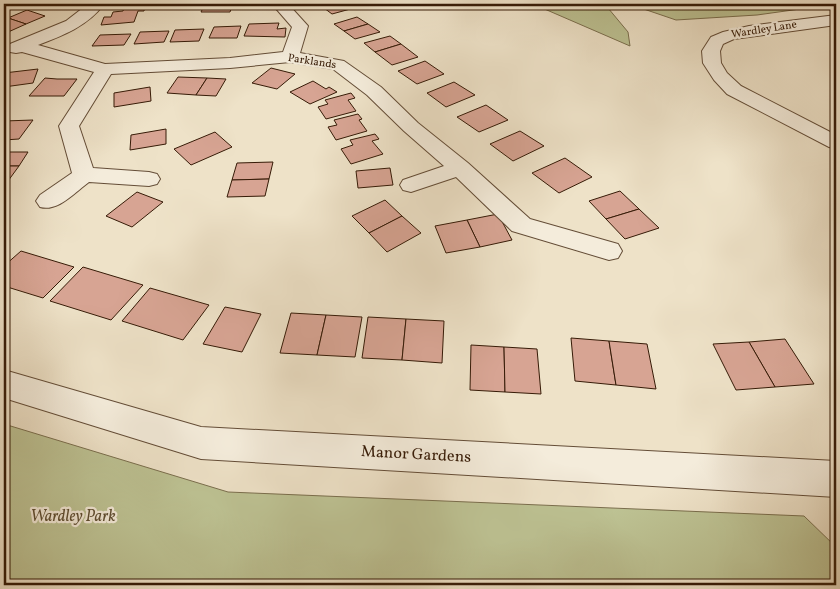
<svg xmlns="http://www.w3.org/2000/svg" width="840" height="589" viewBox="0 0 840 589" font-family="Vollkorn,serif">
<rect width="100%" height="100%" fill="#eee2c8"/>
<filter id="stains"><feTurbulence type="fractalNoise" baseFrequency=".004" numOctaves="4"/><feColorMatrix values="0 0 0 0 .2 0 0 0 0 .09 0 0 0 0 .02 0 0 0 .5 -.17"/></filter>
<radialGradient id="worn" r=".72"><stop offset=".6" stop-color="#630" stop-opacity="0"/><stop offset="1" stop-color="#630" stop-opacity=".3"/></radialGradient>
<!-- green -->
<g fill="#bdc293" stroke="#7a6e4d">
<path d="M533,4H598L608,8L628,32L630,46Z"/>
<path d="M629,4H836L757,15L676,20Z"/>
<path d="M4,424L228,492L804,516L836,547V585H4Z"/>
</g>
<!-- building -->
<g fill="#d7a493" stroke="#361b07">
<path d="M205,4H233L230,12H201Z"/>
<path d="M341,4H348L354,8L332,14L324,8Z"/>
<path d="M145,6L144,11H138L134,22L101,25L104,17H111L113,12L123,11L124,8Z"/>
<path d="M27,10L45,16L26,24L8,18Z"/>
<path d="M357,17L368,24L344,31L334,24Z"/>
<path d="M8,18L26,24L6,33L4,32V20Z"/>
<path d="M279,23L277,29L286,28L285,37L244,36L249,24Z"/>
<path d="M368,24L380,32L355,39L344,31Z"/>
<path d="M241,26L237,38H209L214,27Z"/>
<path d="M204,29L199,41L170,42L175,30Z"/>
<path d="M169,31L164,42L134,44L140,32Z"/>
<path d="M131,34L124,45L92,46L100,35Z"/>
<path d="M390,36L401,44L375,52L364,43Z"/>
<path d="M401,44L418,57L392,65L375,52Z"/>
<path d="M425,61L444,74L417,84L398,71Z"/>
<path d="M271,68L295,74L277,89L252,83Z"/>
<path d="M38,69L33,83L4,87V73Z"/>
<path d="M178,77L207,78L196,95L167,93Z"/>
<path d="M45,78L57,79H77L64,96H29Z"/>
<path d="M207,78L226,79L216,96L196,95Z"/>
<path d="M313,81L326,89L329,87L337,92L310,104L290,92Z"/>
<path d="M454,82L475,95L446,107L427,93Z"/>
<path d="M150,87L151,101L114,107V93Z"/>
<path d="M351,93L355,98L348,100L356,111L326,119L318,107L328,104L325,100Z"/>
<path d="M486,105L508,120L479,132L457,117Z"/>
<path d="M358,114L362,119L359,120L367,131L336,140L328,127L337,125L334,120Z"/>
<path d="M33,120L19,139L4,140V121Z"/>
<path d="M166,129V144L130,150L131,135Z"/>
<path d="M520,131L544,146L513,161L490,144Z"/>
<path d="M215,132L232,147L191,165L174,149Z"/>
<path d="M375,134L379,139L372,141L383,154L351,164L341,149L353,145L350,140Z"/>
<path d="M4,152H28L19,166H4Z"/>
<path d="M565,158L592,177L559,193L532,173Z"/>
<path d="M273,162L269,179L232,180L237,163Z"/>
<path d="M4,166H19L8,181H4Z"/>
<path d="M390,168L393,185L358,188L356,171Z"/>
<path d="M269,179L265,196L227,197L232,180Z"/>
<path d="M620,191L639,209L606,219L589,201Z"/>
<path d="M137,192L163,202L132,227L106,216Z"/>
<path d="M385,200L402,216L369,233L352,216Z"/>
<path d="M639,209L659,228L625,239L606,219Z"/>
<path d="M498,214L512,240L480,247L467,220Z"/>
<path d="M402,216L421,233L387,252L369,233Z"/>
<path d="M467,220L480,247L446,253L435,226Z"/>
<path d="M21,251L74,267L43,298L4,286V266Z"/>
<path d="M83,267L143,285L111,320L50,301Z"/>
<path d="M150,288L209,305L183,340L122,321Z"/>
<path d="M225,307L261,314L242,352L203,344Z"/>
<path d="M291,313L326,315L317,355L280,353Z"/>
<path d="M326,315L362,317L355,357L317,355Z"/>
<path d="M368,317L406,319L402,360L362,358Z"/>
<path d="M406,319L444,321L442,363L402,360Z"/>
<path d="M571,338L609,341L616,385L575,381Z"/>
<path d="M785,339L814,384L775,387L749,342Z"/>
<path d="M609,341L647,344L656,389L616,385Z"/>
<path d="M749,342L775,387L736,390L713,344Z"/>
<path d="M471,345L504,347L505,392L470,390Z"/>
<path d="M504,347L537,349L541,394L505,392Z"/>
</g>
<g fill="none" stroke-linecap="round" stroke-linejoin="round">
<defs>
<g id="minor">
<path d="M88,4H104C88,26 62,36 38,45L105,64L230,58L283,52L292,27L272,4H288L308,26L300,53L344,61L381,87L418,123L468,163L530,219L618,244L622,251L618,258L609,260L512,231L456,177L411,192L403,190L400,185L403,180L444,166L404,131L367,95L333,69L290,62L230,68L111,74L79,126L93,168L149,172L157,174L160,179L157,184L149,186L89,182C74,193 58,212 40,207L36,201L40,195L72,173L59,126L94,72L22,52L16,53L10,52L8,48L10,44L66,21Z"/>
<path d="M836,15V25L734,39L723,44L720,51L721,63L727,73L741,86L836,135V149L829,147L727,94L714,80L703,63L702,51L711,37L723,32L749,26Z"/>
<path d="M4,370L201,427L836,461V497L201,459L4,398Z"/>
</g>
</defs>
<!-- minor casing -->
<use href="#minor" stroke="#644d37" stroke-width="2"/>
<!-- minor -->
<use href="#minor" fill="#f4ecdb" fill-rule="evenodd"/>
</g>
<g text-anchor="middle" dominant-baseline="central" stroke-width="4.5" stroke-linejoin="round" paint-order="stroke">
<!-- far-street labels -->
<g font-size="11" fill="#361b07" stroke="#f4ecdb">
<text transform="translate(764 30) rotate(-9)">Wardley Lane</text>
<text transform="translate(312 62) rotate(9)">Parklands</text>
</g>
<!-- near-street labels -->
<g font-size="16" fill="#361b07" stroke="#f4ecdb">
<text transform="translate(416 455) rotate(3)">Manor Gardens</text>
</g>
<!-- near-park labels -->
<g font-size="16" font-style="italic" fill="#5e4d31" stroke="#f4ecdb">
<text x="73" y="517">Wardley Park</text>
</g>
</g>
<!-- margin -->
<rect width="840" height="589" fill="none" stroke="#eee2c8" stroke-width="20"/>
<rect x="5" y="5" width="830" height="579" fill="none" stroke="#361b07" stroke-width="2.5"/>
<rect x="10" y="10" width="820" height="569" fill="none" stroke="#361b07"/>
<rect width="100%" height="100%" filter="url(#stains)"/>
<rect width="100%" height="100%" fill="url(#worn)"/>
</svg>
